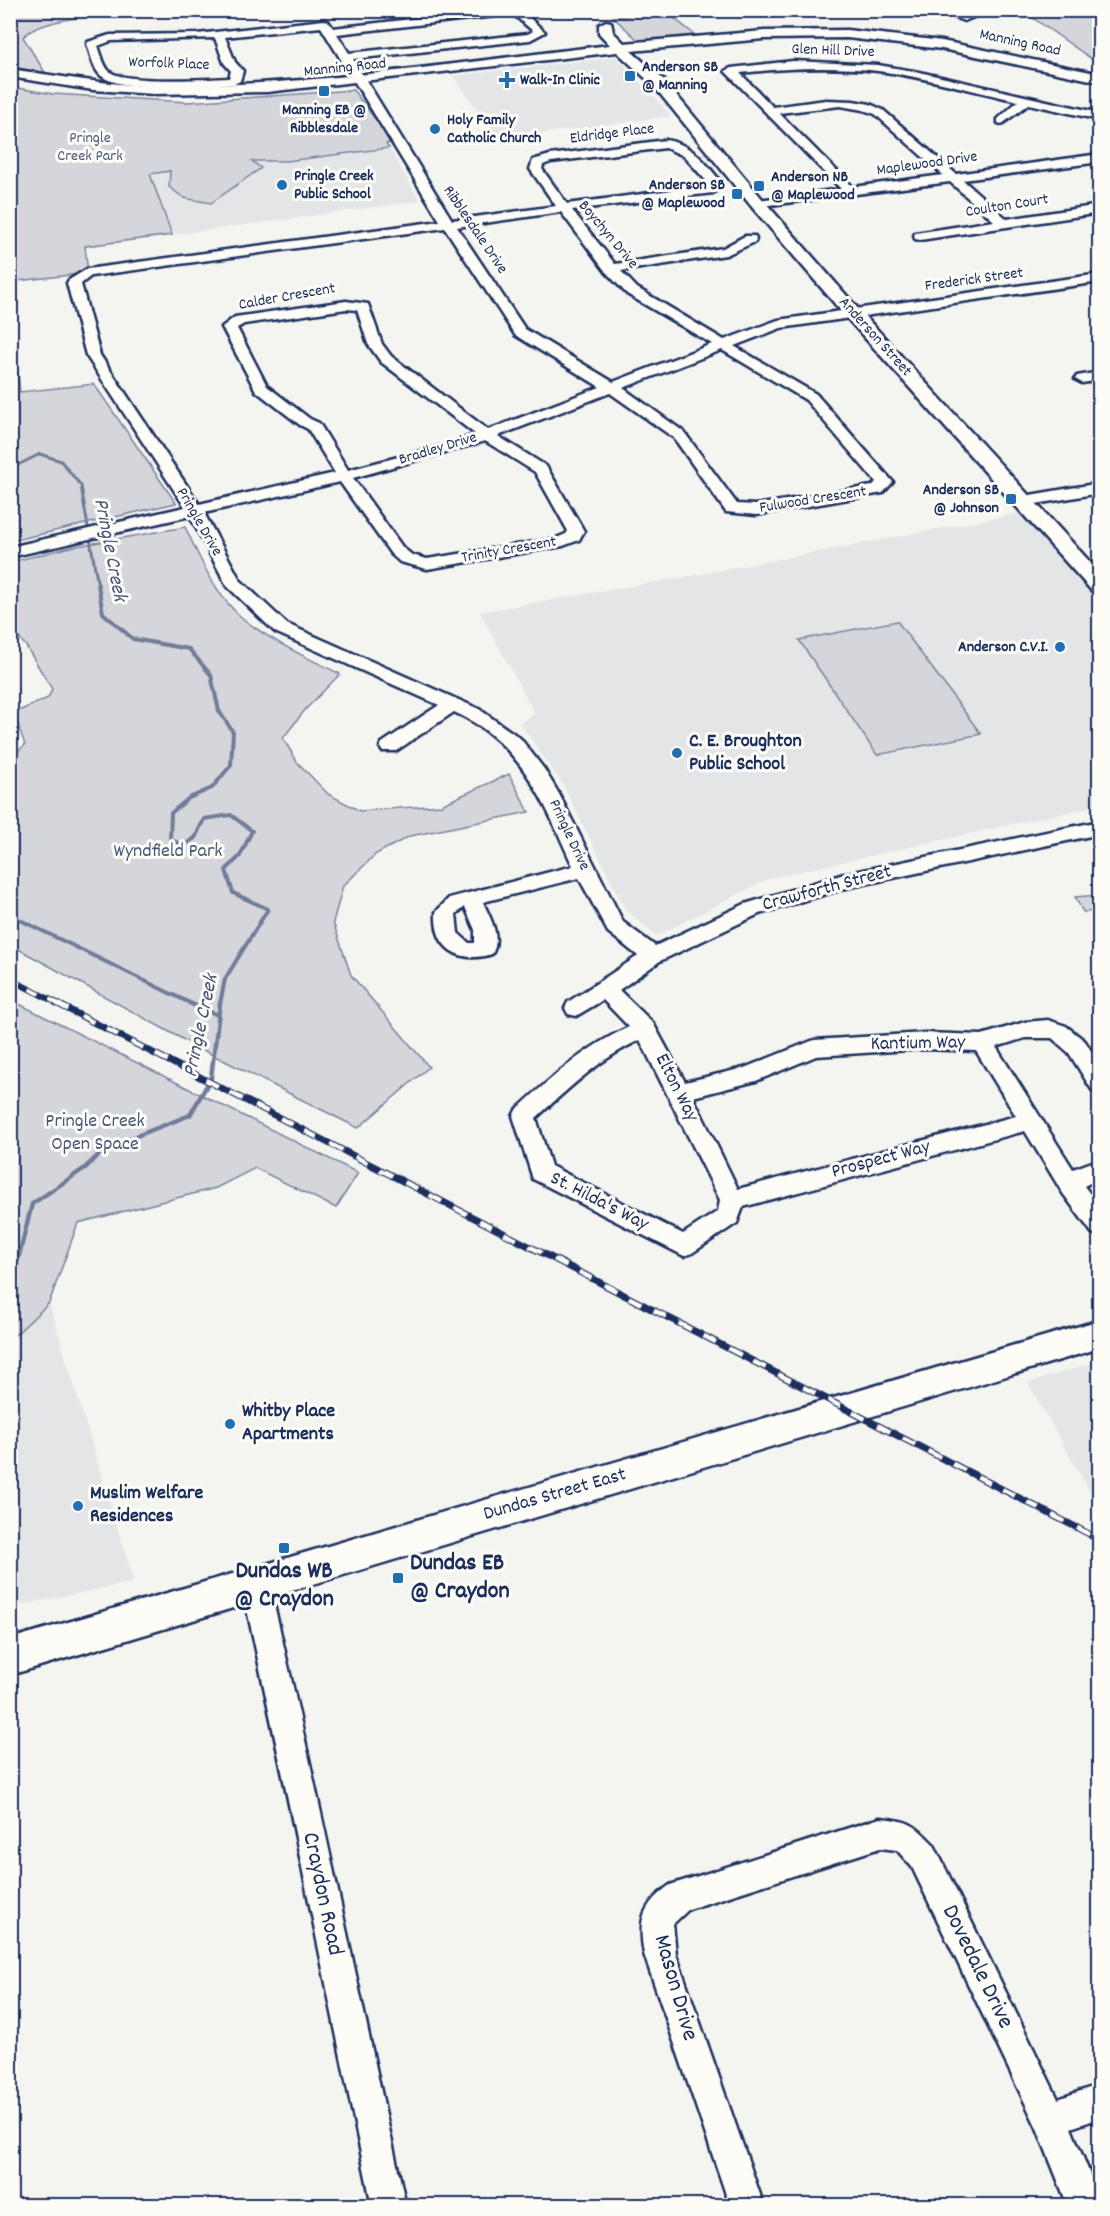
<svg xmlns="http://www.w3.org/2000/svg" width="1110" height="2216" viewBox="0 0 1110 2216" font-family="Dekko,sans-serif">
<rect width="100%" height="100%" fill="#f4f4f1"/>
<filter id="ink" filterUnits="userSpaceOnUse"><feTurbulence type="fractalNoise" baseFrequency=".0167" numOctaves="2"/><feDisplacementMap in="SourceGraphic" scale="12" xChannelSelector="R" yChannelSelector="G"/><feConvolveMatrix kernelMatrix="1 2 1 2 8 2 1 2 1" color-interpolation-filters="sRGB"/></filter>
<g filter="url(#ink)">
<!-- built -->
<g fill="#e4e5e6">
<path d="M617,57L671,116L499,139L453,76Z"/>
<path d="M389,148L420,201L172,235L148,170L266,159L287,161Z"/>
<path d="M1022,513L1099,599V805L770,878L656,936L626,910L562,783L520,723L535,714L480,612L696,575Z"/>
<path d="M49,1303L134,1582L11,1607V1339Z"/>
<path d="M1099,1361H1100L1099,1507L1028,1383Z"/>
</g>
<!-- green -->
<g fill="#d4d6db" stroke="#78829c" stroke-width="1.5">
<path d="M10,11H169C137,12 43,14 23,37L46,74L11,69Z"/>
<path d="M665,11L695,35L639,41L613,17Z"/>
<path d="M1023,11H1099V64Z"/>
<path d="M11,87L53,94L187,102L353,90L393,142L386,144L389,148L287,161H252L261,168L211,203L184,198L169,187L170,171L150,174L172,235L85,246L88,273L17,281L11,270Z"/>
<path d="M11,310L20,392L94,384L176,503L11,541Z"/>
<path d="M185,527C200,558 214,593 240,616C266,639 308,658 340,674L305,710L283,738L297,762L328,794L360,811L441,805L509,774L529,812L410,836L376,854L343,886L333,922L351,975L429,1067L358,1128L195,1046L11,945V757L25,745L14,713L48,698L52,689L26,646L11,629V562L71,547Z"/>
<path d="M897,621L981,734L877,755L799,640Z"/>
<path d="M1099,895V911L1083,912L1075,897Z"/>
<path d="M11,1000L358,1173L336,1208L255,1168L216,1188L78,1223L49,1303L11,1339Z"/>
</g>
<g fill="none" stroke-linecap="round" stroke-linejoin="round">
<!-- stream-far2 -->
<path stroke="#717c98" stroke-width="3" d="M10,469L40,454L61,461L81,486L98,586"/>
<!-- stream-far1 -->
<g stroke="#717c98" stroke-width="4">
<path d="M98,585L103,613L133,639L189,649L211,675L219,711L233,732L231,765L212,788L189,798L171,813L170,840L184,845L195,838L204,819L231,815L252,831L240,856L226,870L233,893L268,909L225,979L220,1004"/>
<path d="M10,915L192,1004"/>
</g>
<!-- stream -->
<g stroke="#717c98" stroke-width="4.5">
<path d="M189,1003L218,1015"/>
<path d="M10,1280L15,1271L32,1204L85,1168L106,1148L190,1115L211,1078L220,1003"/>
</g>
<defs>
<g id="minor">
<path d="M492,10H521L545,32L530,40L353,59L452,220L556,206L530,169L533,160L550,155L666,140C693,145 705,162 721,182L723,185L713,193L572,210L615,264L723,248L745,236H755L756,239L755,242L726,255L621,271L637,288L724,340L778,320L1100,274V282L781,328L734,346L816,394L893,482L883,493L756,515L726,512L674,438L610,393L498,436L546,466L584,531L579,540L563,546L427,569L400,562L391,554L340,482L204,513L240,580L287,624L479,709L520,738L544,769L559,794L623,922L655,946L745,904L844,874L1100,821V834L846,888L759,914L660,961L619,990L653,1023L685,1082L744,1068L814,1040L925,1033L982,1035L1025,1022L1048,1020L1066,1026L1085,1041L1100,1065V1092L1092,1090L1069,1053L1052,1038H1025L996,1047L1073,1169L1100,1159V1178L1084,1186L1100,1207V1236L1092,1233L1062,1192L1025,1131L743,1207L737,1223L692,1253L684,1256L533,1179L513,1116L516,1110C551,1078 586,1046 629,1027L603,1000L576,1016L568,1014L565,1008L568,1002L638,956L608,932L579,878L483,902C490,918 502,937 492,954C459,964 434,949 436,912L449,898L573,866C544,803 522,742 454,712L396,751H382L380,747L382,743L439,705L275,632L227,586L190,516L10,557V547L185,507L86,355L67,283L69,280L87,269L440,221L321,27L225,37L235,62L243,71L240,81L234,84C207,86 124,92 103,77C93,71 91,54 87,44L88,42L110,35L197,34L324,20L328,21L333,28ZM513,14L533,31L528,34L349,53L337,34ZM215,38L224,63L231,71L229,78C208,79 122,84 109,71C103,65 101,53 98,46L111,41ZM666,148L684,156L710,185L567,204L542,169L543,165L551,162ZM561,212L606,272L627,294L712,344L613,382L525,329L457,227ZM445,228L515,335L600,387L488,430L391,356L382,344L368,304L346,301L235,317L222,327L256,391L300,425L308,429L335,473L199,504L100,355L81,284L91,276ZM346,309L357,310L368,344L381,362L475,434L456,442L348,470L319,423L310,419L267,386L237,328L244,324ZM722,350L806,400L876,482L872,486L756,505L737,504L684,432L623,388ZM485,441L535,472L568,531L566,534L554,539L427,559L412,555L403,548L353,478ZM465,907L475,930V943H469L458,933L456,914ZM640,1040L720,1200L718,1211L683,1234L551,1166L536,1118C568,1089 600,1058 640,1040ZM925,1049L976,1051L1016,1116L738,1189L693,1097L756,1081L816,1056Z"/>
<path d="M934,10C945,10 957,14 967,14L964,10H975L979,15L964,21Z"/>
<path d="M793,61L878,65L919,72L1100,113V120L1029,104L1002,124L998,123V119L1018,101C972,91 925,77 878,71C832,66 786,68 740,73L773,107L826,100L853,101L870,104L883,110L956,174L1100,154V162L963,180L1007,219L1100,205V213L920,240L915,239L914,236L915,233L994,221L950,182L754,207L752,204L754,201L758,200L841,189L725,71L731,68ZM840,106L863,110L875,114L943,175L853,187L779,113Z"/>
<path d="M1100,372V380L1082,383L1075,379L1077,376Z"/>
<path d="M1100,483V493L1024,506L1016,501L1024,496Z"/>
<path d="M255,1570L265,1574L269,1583C318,1790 360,1998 406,2206H372C328,1998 288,1790 241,1583L245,1574Z"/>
<path d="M880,1818C909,1821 914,1823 934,1845L1058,2099L1100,2084V2118L1071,2128L1100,2199V2206H1068L1037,2128L912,1867L897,1850L880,1848L689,1909L673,1924L676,1954L764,2206H730L644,1954C638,1921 642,1905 670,1885Z"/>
</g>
<g id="major">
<path d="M606,21L611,22L613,32L624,43L764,31L847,30L942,41L1100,74V82L942,49L847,38L764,39L631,51L663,79L764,201L860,311L1100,573V592L1092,591L848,319L752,207L653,85L617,52L267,92L154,94L93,90L10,77V69C59,76 107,85 156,86C307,87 459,62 610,45L599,33V25Z"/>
<path d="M1100,1320V1348L10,1675V1639Z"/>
</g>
</defs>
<!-- minor casing -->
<use href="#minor" stroke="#1b2f5e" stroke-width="5"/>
<!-- major casing -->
<use href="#major" stroke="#1b2f5e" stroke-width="5"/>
<!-- minor -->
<use href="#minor" fill="#fdfcf7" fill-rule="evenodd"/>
<!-- major -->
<use href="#major" fill="#fdfcf7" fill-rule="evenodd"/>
<defs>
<path id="rail-far2" d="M10,979L59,1004"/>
<path id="rail-far1" d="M56,1003L1095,1537"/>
<path id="rail" d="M1092,1536L1100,1540"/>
</defs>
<!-- rail-far2 casing -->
<use href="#rail-far2" stroke="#1b2f5e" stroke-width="6"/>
<!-- rail-far1 casing -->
<use href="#rail-far1" stroke="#1b2f5e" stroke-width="7"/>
<!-- rail casing -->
<use href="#rail" stroke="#1b2f5e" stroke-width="8"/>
<!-- rail-far2 -->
<use href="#rail-far2" stroke="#fdfcf7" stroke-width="4" stroke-dasharray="11" stroke-linecap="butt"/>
<!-- rail-far1 -->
<use href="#rail-far1" stroke="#fdfcf7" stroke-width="4.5" stroke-dasharray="14" stroke-linecap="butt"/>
<!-- rail -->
<use href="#rail" stroke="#fdfcf7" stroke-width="6" stroke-dasharray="19" stroke-linecap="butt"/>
</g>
</g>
<!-- markers -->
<g fill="#1f6fb2" stroke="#fdfcf7" stroke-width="2">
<rect x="624" y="70" width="12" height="12" rx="3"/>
<path d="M504 71h6v6h6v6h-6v6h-6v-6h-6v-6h6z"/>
<rect x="318" y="85" width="12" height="12" rx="3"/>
<circle cx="435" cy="129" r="6"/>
<circle cx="282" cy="185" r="6"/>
<rect x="753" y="180" width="12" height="12" rx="3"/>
<rect x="731" y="188" width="12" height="12" rx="3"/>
<rect x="1005" y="493" width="12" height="12" rx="3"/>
<circle cx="1060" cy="647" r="6"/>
<circle cx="677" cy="753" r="6"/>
<circle cx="230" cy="1424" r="6"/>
<circle cx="78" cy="1506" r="6"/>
<rect x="278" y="1542" width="12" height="12" rx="3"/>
<rect x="392" y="1572" width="12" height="12" rx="3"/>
</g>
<g text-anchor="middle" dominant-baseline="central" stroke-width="6" stroke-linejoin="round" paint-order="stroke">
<!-- far-street labels -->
<g font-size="16" fill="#1b2f5e" stroke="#fdfcf7">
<text transform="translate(1020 43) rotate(12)">Manning Road</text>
<text transform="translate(833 51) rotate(2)">Glen Hill Drive</text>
<text transform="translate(169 64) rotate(2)">Worfolk Place</text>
<text transform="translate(345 68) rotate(-6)">Manning Road</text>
<text transform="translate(612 134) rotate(-7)">Eldridge Place</text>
<text transform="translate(927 164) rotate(-8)">Maplewood Drive</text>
<text transform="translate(1007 206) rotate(-9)">Coulton Court</text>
<text transform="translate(475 230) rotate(56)">Ribblesdale Drive</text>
<text transform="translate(608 235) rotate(50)">Boychyn Drive</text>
<text transform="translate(974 280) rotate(-8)">Frederick Street</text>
<text transform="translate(287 297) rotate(-10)">Calder Crescent</text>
<text transform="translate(875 337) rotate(48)">Anderson Street</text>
<text transform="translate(438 449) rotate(-17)">Bradley Drive</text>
<text transform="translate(813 500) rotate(-9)">Fulwood Crescent</text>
<text transform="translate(199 522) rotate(60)">Pringle Drive</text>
<text transform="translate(509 550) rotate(-10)">Trinity Crescent</text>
<text transform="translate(569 835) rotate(65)">Pringle Drive</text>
</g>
<!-- far-poi labels -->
<g font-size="16" font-weight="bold" fill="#1b2f5e" stroke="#fdfcf7" text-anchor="start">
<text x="642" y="67">Anderson SB<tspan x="642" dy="18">@ Manning</tspan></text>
<text x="520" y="80">Walk-In Clinic</text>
<text x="324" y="110" text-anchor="middle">Manning EB @<tspan x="324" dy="18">Ribblesdale</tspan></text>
<text x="447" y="120">Holy Family<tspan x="447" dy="18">Catholic Church</tspan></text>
<text x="294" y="176">Pringle Creek<tspan x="294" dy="18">Public School</tspan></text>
<text x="771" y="177">Anderson NB<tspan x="771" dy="18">@ Maplewood</tspan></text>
<text x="725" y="185" text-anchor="end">Anderson SB<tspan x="725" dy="18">@ Maplewood</tspan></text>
<text x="999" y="490" text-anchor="end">Anderson SB<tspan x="999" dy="18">@ Johnson</tspan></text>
<text x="1048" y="647" text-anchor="end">Anderson C.V.I.</text>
</g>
<!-- far-park labels -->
<g font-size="16" fill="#49597d" stroke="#fdfcf7">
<text x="90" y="138">Pringle<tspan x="90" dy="18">Creek Park</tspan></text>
</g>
<!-- poi labels -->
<g font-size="20" font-weight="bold" fill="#1b2f5e" stroke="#fdfcf7" text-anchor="start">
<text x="689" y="742">C. E. Broughton<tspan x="689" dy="23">Public School</tspan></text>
<text x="242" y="1412">Whitby Place<tspan x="242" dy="23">Apartments</tspan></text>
<text x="90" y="1494">Muslim Welfare<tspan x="90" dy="23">Residences</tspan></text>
</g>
<!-- park labels -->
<g font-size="20" fill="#49597d" stroke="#fdfcf7">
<text x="168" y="852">Wyndfield Park</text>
<text x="95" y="1122">Pringle Creek<tspan x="95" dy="23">Open Space</tspan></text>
</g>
<!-- street labels -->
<g font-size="20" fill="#1b2f5e" stroke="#fdfcf7">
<text transform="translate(827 889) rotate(-15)">Crawforth Street</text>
<text transform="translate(918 1044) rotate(-1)">Kantium Way</text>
<text transform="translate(676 1088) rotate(63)">Elton Way</text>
<text transform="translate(881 1160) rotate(-15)">Prospect Way</text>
<text transform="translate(599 1202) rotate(27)">St. Hilda's Way</text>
<text transform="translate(555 1495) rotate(-16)">Dundas Street East</text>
</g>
<!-- water labels -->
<g font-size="21" font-style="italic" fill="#46567b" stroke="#fdfcf7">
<text transform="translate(109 550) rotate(79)">Pringle Creek</text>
<text transform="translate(202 1026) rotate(-78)">Pringle Creek</text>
</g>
<!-- near-poi labels -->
<g font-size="24" font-weight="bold" fill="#1b2f5e" stroke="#fdfcf7" text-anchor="start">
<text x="410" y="1564">Dundas EB<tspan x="410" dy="28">@ Craydon</tspan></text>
<text x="284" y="1572" text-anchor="middle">Dundas WB<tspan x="284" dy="28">@ Craydon</tspan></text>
</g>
<!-- near-street labels -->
<g font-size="24" fill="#1b2f5e" stroke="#fdfcf7">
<text transform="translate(322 1894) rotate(78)">Craydon Road</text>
<text transform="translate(977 1967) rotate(64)">Dovedale Drive</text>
<text transform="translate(675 1988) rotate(74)">Mason Drive</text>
</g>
</g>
<!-- margin -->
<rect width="1110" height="2216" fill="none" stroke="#fdfcf7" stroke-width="36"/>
<rect x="18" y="18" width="1074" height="2180" fill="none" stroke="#1b2f5e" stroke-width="2" filter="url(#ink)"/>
</svg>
